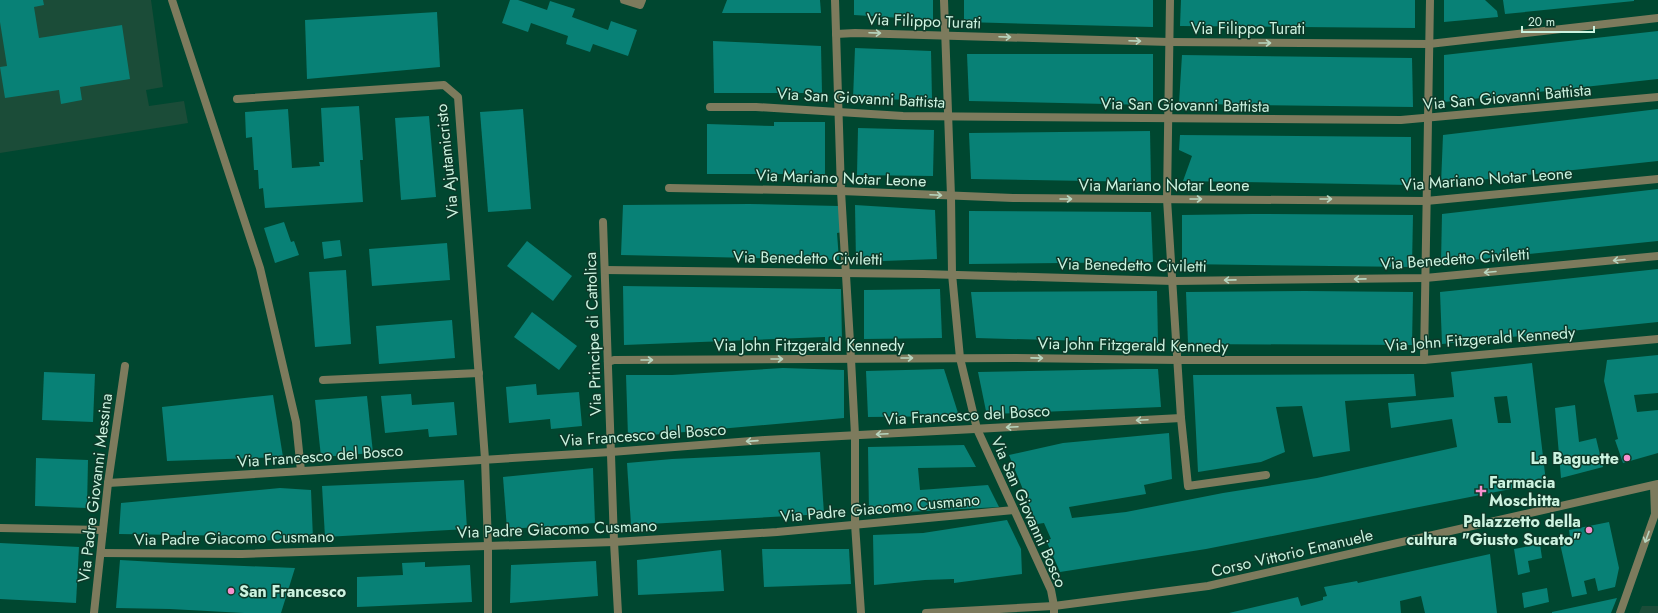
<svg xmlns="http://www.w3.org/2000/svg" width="1658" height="613" viewBox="0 0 1658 613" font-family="Jost,sans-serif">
<rect width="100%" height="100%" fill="#004730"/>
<!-- built -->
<g fill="#1b4c38">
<path d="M0,0H151L163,87L146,90L149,106L184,101L188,123L0,153Z"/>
<path d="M1642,606H1658V613H1639Z"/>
</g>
<!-- building -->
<g fill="#088176" fill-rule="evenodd">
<path d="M0,0H43L44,5L34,7L39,38L122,25L130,79L80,87L82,100L61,104L59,90L5,98L0,67L7,66L0,22Z"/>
<path d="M510,0H518L547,10L550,1L575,9L572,17L608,30L611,21L637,30L628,56L593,44L590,52L566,44L568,36L531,23L528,32L502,23Z"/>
<path d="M727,0H820L821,13H722Z"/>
<path d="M854,0H933V20L854,15Z"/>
<path d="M964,0H1153V27L964,22Z"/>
<path d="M1181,0H1415V28L1180,26Z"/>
<path d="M1444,0H1485L1497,11L1498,17L1444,22Z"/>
<path d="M1503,0H1634V1L1505,14Z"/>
<path d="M437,12L440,67L307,79L305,20Z"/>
<path d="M1658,31V79L1444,102V55Z"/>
<path d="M713,41L821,46L822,93H714Z"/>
<path d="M855,48L931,51L932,100L853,99Z"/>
<path d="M967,54H1153V105L969,101Z"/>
<path d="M1182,55L1412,58L1413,107L1240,105L1179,103Z"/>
<path d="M359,106L363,160H360L363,202L265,208L263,188L259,189L258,170H254L252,137L246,138L245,112L288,109L292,168L320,166L319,162H324L321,108Z"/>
<path d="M523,109L531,209L488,212L480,112Z"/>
<path d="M1658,109V161L1441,184L1443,135Z"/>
<path d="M429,116L436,197L401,200L395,118Z"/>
<path d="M774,122H825V174H707V124L774,126Z"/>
<path d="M858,128L934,130L933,176L857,175Z"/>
<path d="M1150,131L1151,182L971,179L969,133Z"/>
<path d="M1180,135L1411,137V185L1183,181L1192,156L1179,150Z"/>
<path d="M1658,189V241L1441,263L1442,214Z"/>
<path d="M749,204L839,206L843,232L837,233L839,260L621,255L623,205Z"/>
<path d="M855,205L935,210L937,259L856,262Z"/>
<path d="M969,211L1151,212L1153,262L969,264Z"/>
<path d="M1252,214L1413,215L1412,267L1182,264V215Z"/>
<path d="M284,222L291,242L294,241L299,255L275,263L264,228Z"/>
<path d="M340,240L342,256L324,259L322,242Z"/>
<path d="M527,241L572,276L553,301L507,266Z"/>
<path d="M447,243L450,280L372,286L369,249Z"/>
<path d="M1658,269V322L1442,344L1440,292Z"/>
<path d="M346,270L351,344L315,347L309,272Z"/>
<path d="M623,286L841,289L842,341L825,342V337L624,345Z"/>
<path d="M940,289L942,338L864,339V290Z"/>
<path d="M1157,291L1158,343L976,338L971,292Z"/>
<path d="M1305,291L1413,292L1412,345L1188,344L1186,292Z"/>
<path d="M532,312L577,346L559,370L514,337Z"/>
<path d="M452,320L455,358L379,364L376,326Z"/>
<path d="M1658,355V393L1634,395L1637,412L1658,410V453L1623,463L1615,440L1618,439L1604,381L1607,360Z"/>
<path d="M1532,363L1546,482L1206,549L1060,572L1046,540L1051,539L1044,523L1037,524L1009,455L1063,443L1169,433L1172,479L1144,485L1146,494L1069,507L1072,518L1126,512L1223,493L1317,478L1457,447L1452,419L1391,428L1388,403L1454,397L1451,372ZM1507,396L1511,423H1498L1494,397Z"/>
<path d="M783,368L844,370V418L628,437L626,375H672Z"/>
<path d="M944,369L959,416L868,417L866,371Z"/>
<path d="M1134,369H1158L1161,407L991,414L986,411L978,372Z"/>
<path d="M44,372L95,374L93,422L42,420Z"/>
<path d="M1414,374L1416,396L1345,401L1350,451L1313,457L1302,406L1276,407L1285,452L1261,462L1198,472L1193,375Z"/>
<path d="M536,384L537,395L579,392L582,426L551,429L550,419L509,423L506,387Z"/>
<path d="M411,394L412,405L454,402L457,435L429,437L428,429L385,433L381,396Z"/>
<path d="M273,395L283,457L167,461L162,407Z"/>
<path d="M367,396L373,453L321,457L315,400Z"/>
<path d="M1575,405L1579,442L1596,438L1603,467L1561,478L1555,408Z"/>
<path d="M964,445L976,467L918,468L920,490L988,485L999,507L869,514L868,447Z"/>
<path d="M820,452L824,514L631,525L627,463L672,459Z"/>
<path d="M36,458L88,460L87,508L35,506Z"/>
<path d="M593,468L595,523L507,529L503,477Z"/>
<path d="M464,480L467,529L325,537L322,486Z"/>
<path d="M280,488L311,490L313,539L244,541L242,536L119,534L121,503Z"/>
<path d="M1007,520L1021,549L1022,574L954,583V579L925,580L874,585L873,535L923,533Z"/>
<path d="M1609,522L1619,568L1615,587L1598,591L1595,578L1584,581L1587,594L1572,597L1559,539L1570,537L1569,530Z"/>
<path d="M0,543L79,547L76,603L0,599Z"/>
<path d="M1540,544L1542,558L1528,561L1530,572L1518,575L1514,549Z"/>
<path d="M762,549H849L851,584L764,587Z"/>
<path d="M721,550L724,591L638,595L637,560Z"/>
<path d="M1490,554L1497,613H1425L1421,596L1400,601L1401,613H1229L1298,597L1301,606L1323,600V597L1327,596L1324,587L1357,581L1358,583Z"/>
<path d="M120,560L173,563L295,568L281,613H244L170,609L116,608Z"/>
<path d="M596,561L598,596L510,603L511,565Z"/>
<path d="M425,562V567L470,565L472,602L357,607V577L403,575L402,563Z"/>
<path d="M1547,588L1549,602L1524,608L1522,593Z"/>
<path d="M1617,598L1611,613H1552V612Z"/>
</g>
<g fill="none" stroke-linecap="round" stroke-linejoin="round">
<!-- service -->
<path stroke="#7d7b5d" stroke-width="8" d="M624,0L640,5L642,0"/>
<!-- minor -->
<g stroke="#7d7b5d" stroke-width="8">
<path d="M172,0L260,268L296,422L301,471"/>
<path d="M835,0L841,191L851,359L855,435V524L861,613"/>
<path d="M944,0L951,196L952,274L960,358L977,429L1051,590L1054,606V613"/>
<path d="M1170,0L1167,199L1181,418L1188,486L1266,475"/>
<path d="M836,34L855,33L1169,42L1429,44L1658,18"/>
<path d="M237,99L444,85L458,97L485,459L488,546V613"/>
<path d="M710,107H756L903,116L1401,120L1658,97"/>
<path d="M669,188L841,191L1013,198L1426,201L1658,179"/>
<path d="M603,222L614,542L618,613"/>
<path d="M605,270L923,274L1173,281L1425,278L1658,256"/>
<path d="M1424,360L1430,0"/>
<path d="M608,362L614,360L1014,358L1178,360H1424L1658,339"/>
<path d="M323,380L479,373"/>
<path d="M108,483L611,452L765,440L1181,418"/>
<path d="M0,528L103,530"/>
<path d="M101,553L242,554L614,542L777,532L1014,510"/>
<path d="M94,613L108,483L125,366"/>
<path d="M1620,613L1655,514L1654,486"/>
</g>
<!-- tertiary -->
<path stroke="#7d7b5d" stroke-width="8" d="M926,613L1054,606L1208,586L1658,484"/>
</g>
<!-- one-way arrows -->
<defs><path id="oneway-shaft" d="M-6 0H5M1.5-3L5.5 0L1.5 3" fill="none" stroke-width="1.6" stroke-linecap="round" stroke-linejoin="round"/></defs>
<g stroke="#b8d5bf">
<use href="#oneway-shaft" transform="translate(875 33) rotate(2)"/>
<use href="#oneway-shaft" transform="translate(1005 37) rotate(2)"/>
<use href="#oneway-shaft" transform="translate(1135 41) rotate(2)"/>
<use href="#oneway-shaft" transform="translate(1265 43)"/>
<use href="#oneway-shaft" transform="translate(936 195) rotate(3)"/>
<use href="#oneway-shaft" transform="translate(1066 199)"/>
<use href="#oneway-shaft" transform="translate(1196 199)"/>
<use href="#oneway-shaft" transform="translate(1326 199)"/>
<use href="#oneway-shaft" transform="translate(1619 260) rotate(175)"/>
<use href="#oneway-shaft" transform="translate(1490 272) rotate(175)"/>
<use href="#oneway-shaft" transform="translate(1360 279) rotate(179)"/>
<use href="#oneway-shaft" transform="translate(1230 280) rotate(179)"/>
<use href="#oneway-shaft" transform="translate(907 358)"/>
<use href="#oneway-shaft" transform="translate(1037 358) rotate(1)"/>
<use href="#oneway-shaft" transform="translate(777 359)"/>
<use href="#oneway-shaft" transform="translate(647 360)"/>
<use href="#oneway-shaft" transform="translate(1142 420) rotate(177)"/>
<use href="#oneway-shaft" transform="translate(1012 427) rotate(177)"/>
<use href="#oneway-shaft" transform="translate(882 434) rotate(177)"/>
<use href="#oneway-shaft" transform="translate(752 441) rotate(176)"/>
<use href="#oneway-shaft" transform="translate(1647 537) rotate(110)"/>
</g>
<!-- markers -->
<g fill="#f790ce" stroke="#0d3929" stroke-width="1.5">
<circle cx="1627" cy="458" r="4"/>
<path d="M1479 485h4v4h4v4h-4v4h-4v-4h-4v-4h4z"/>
<circle cx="1589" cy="530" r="4"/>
<circle cx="231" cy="591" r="4"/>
</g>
<g text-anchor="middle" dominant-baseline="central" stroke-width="3" stroke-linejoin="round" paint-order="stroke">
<!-- street labels -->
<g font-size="16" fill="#ccf3e0" stroke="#0d3929">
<text transform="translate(924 21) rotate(2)">Via Filippo Turati</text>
<text x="1248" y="28">Via Filippo Turati</text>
<text transform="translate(1507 97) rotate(-5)">Via San Giovanni Battista</text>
<text transform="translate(861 98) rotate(3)">Via San Giovanni Battista</text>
<text transform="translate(1185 105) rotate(1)">Via San Giovanni Battista</text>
<text transform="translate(447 161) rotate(-96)">Via Ajutamicristo</text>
<text transform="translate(841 178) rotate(2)">Via Mariano Notar Leone</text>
<text transform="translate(1487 179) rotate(-4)">Via Mariano Notar Leone</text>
<text x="1164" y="185">Via Mariano Notar Leone</text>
<text transform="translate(808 258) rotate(1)">Via Benedetto Civiletti</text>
<text transform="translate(1455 259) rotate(-4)">Via Benedetto Civiletti</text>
<text transform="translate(1132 265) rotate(1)">Via Benedetto Civiletti</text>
<text transform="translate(593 334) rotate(-92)">Via Principe di Cattolica</text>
<text transform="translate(1480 339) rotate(-4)">Via John Fitzgerald Kennedy</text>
<text x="809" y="345">Via John Fitzgerald Kennedy</text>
<text transform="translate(1133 345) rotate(1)">Via John Fitzgerald Kennedy</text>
<text transform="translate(967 415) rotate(-3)">Via Francesco del Bosco</text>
<text transform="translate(643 435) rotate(-4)">Via Francesco del Bosco</text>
<text transform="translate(320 456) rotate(-4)">Via Francesco del Bosco</text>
<text transform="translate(95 488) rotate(-83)">Via Padre Giovanni Messina</text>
<text transform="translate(880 508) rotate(-5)">Via Padre Giacomo Cusmano</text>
<text transform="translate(1029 512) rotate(66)">Via San Giovanni Bosco</text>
<text transform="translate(557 529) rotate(-2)">Via Padre Giacomo Cusmano</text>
<text transform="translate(234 538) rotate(-1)">Via Padre Giacomo Cusmano</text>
<text transform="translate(1292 553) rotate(-13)">Corso Vittorio Emanuele</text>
</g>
<!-- poi labels -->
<g font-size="16" font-weight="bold" fill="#ccf3e0" stroke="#0d3929" text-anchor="end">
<text x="1619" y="458">La Baguette</text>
<text x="1489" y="482" text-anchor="start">Farmacia<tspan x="1489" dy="18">Moschitta</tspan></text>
<text x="1581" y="521">Palazzetto della<tspan x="1581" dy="18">cultura "Giusto Sucato"</tspan></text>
<text x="239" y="591" text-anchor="start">San Francesco</text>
</g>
</g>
<!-- scale -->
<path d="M1522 26v6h72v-6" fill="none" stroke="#ccf3e0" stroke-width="2"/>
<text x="1528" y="26" font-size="12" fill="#ccf3e0" stroke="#0d3929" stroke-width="3" paint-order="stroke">20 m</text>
</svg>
